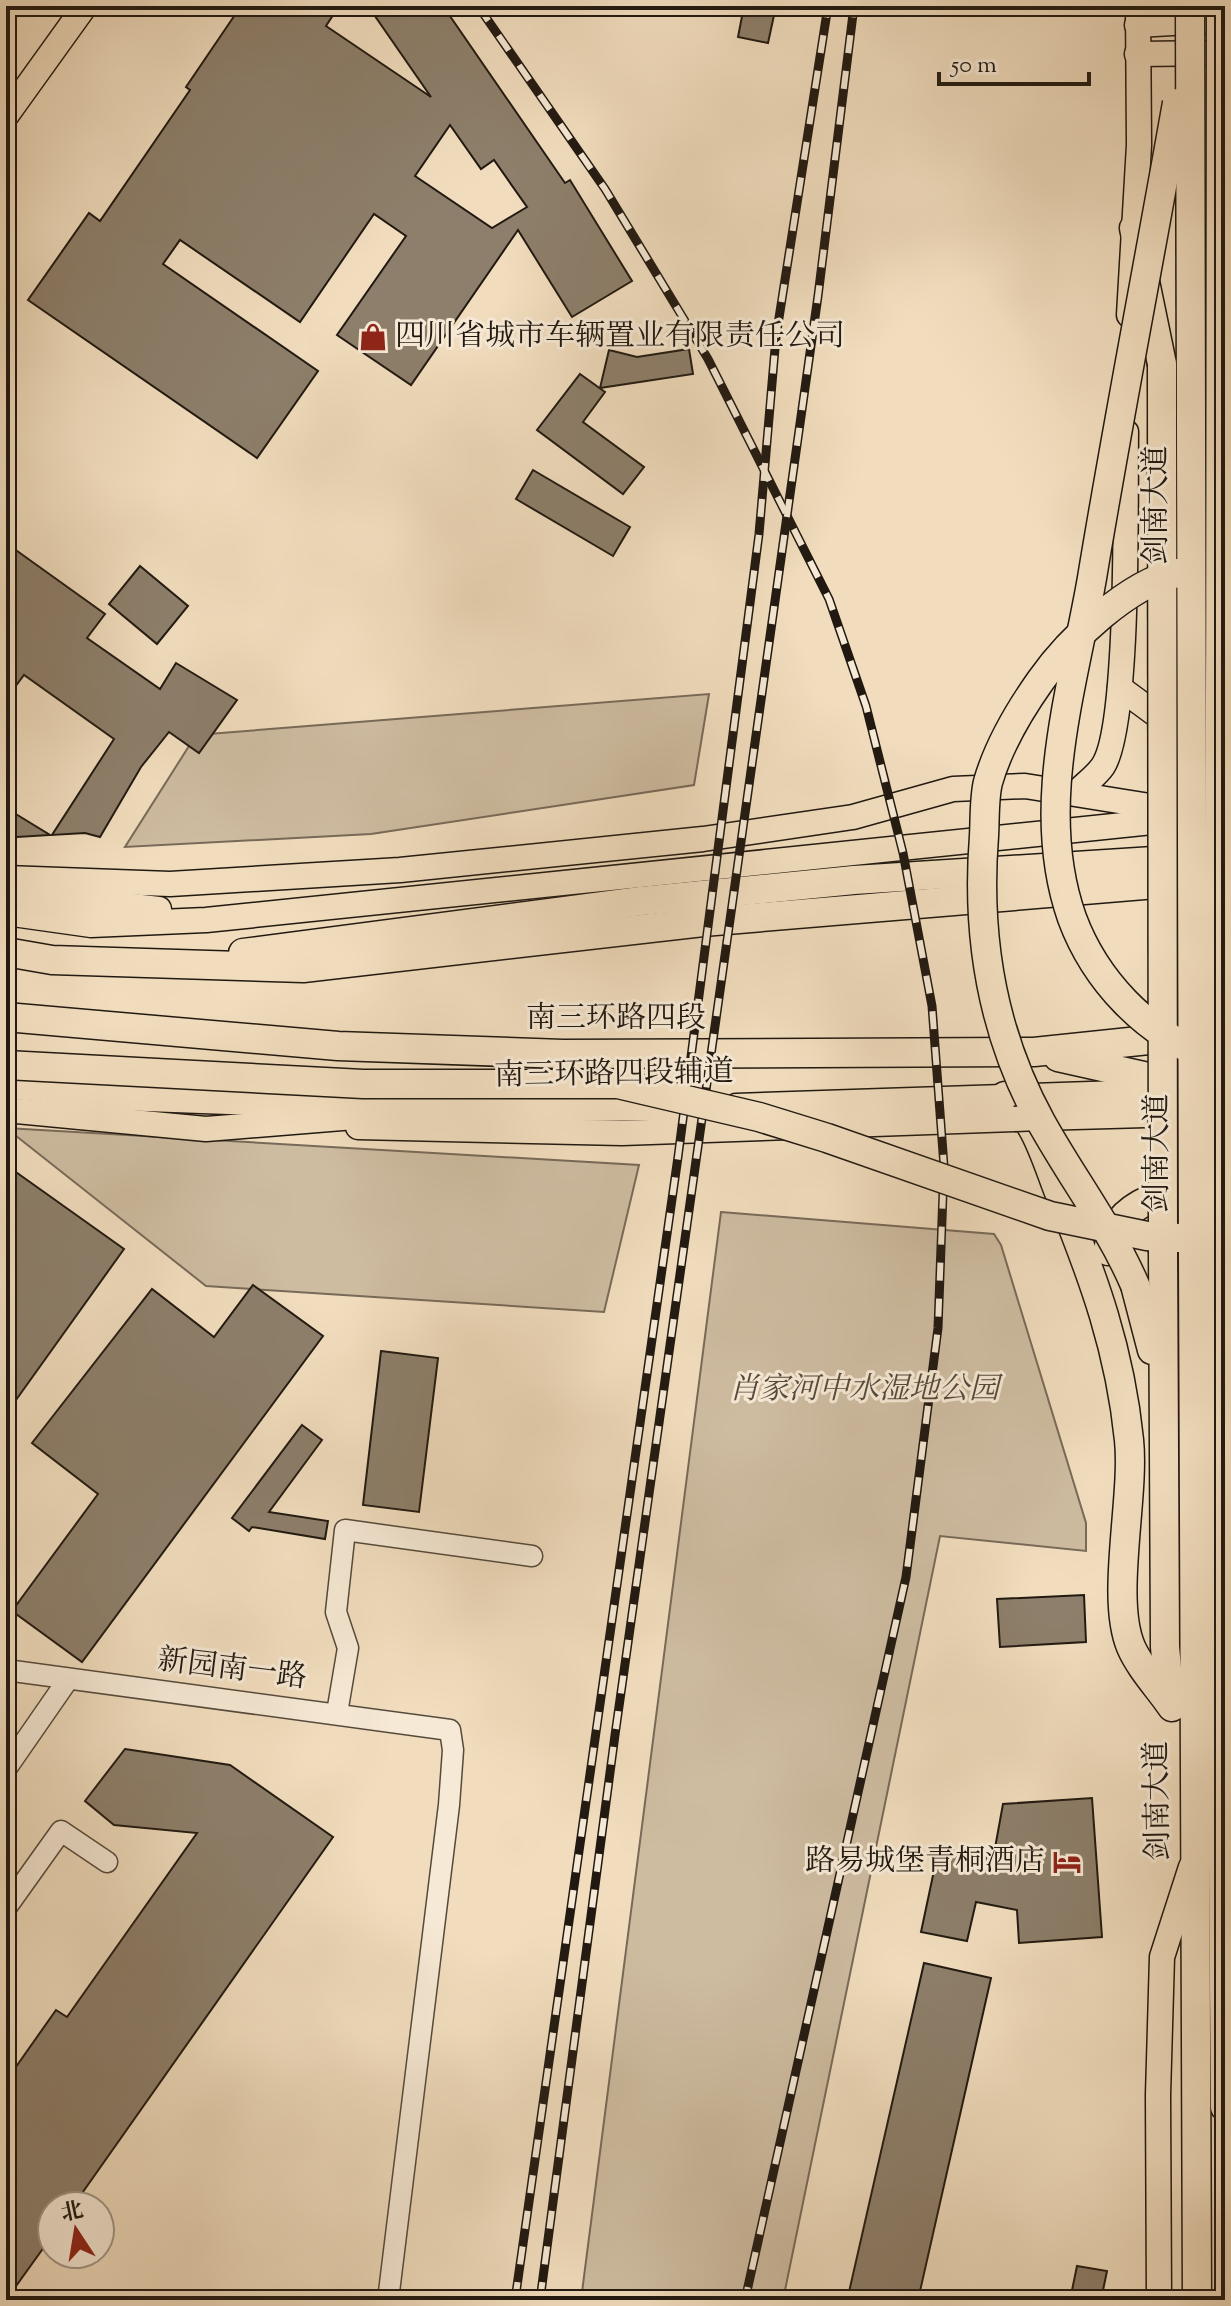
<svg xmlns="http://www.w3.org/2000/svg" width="1231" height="2306" viewBox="0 0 1231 2306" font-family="'Sorts Mill Goudy','Noto Serif SC',serif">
<rect width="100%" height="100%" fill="#f1ddbe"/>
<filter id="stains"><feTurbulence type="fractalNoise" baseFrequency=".0025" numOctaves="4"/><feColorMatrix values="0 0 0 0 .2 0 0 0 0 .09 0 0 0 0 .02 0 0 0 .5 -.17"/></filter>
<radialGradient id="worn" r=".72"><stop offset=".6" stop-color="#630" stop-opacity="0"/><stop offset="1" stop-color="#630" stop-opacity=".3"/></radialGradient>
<!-- green -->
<g fill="#cebca1" stroke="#786a59" stroke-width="2">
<path d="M709,694L694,785L371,834L125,847L196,735Z"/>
<path d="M6,1128L639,1165L604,1312L206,1286Z"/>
<path d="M721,1212L994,1234L1001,1245L1086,1523V1551L940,1536L783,2300H581Z"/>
</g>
<!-- building -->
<g fill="#8d7f6b" stroke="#211911" stroke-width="2" fill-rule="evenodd">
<path d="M241,6H339L326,26L431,97L368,6H443L565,183L570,180L632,281L572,317L518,230L411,385L337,335L406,236L374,214L300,322L180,240L163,264L318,371L257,458L28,300L89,213L100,221L190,90L186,87ZM450,125L481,169L494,160L527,207L492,228L415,176Z"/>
<path d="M744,6H776L768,43L738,37Z"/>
<path d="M689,349L693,374L600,388L609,350L637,357Z"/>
<path d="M580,374L605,392L583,422L644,467L623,494L537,430Z"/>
<path d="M533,470L630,527L613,556L516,499Z"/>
<path d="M6,543L105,614L87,638L160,689L176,663L237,700L199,753L169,732L141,767L100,837L85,833L52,835L114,739L24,675L6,699Z"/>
<path d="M140,566L188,606L157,644L109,604Z"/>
<path d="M6,808L50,835L17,837L6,830Z"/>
<path d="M6,1165L124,1249L6,1414Z"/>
<path d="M253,1285L323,1336L82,1662L12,1611L98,1494L32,1443L152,1289L214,1337Z"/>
<path d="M381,1351L438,1358L419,1512L363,1505Z"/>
<path d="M302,1425L322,1440L269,1512L328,1521L325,1539L252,1527L249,1531L232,1518Z"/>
<path d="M1084,1595L1086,1642L1000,1647L997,1599Z"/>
<path d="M125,1749L230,1765L333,1837L73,2206H52V2236L6,2300V2081L56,2010L67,2017L197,1833L114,1825L85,1801Z"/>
<path d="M1092,1798L1102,1937L1019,1943L1017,1910L976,1902L967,1941L921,1932L939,1847L993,1859L1003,1804Z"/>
<path d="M924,1963L991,1978L918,2300H883L849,2292Z"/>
<path d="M1077,2266L1107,2271L1101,2300H1070Z"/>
</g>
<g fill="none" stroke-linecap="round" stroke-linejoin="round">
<defs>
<g id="minor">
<path d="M6,1670L450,1730L453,1750L449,1805L388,2300"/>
<path d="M337,1713L348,1648L336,1612L345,1530L532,1556"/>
<path d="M6,1769L67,1681"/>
<path d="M6,1908L61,1831L107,1862"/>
</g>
<g id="major">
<path d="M1137,25L1225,20"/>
<path d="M1137,54L1225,53"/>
<path d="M6,116L85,6"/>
<path d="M1129,315L1139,145L1138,6"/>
<path d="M1120,688L1173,727"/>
<path d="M1077,792C1085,784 1097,775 1103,766C1130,725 1125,493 1126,432"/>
<path d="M6,878L170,884L400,870L703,839L853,817L953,789L1025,786L1181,811"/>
<path d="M6,892L159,909"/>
<path d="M6,913L91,925L206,920L1181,819"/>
<path d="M736,1106L1179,1091"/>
<path d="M6,1110L206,1129L379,1115"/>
<path d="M428,1110L695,1108"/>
<path d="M1039,1118L1181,1114"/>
<path d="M358,1127L622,1133L1014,1119"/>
<path d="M1159,2300L1158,2095L1162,1957L1191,1867"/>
</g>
<g id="highway">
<path d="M1134,228L1162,364"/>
<path d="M6,952L52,960L303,968L703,922L1216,879"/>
<path d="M243,953L641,901L854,880L1216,857"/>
<path d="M6,1017L338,1046L563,1054L1034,1052L1187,1036"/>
<path d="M1058,1057L1206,1090"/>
<path d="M6,1084L119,1096L446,1108"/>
<path d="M1005,1096C1036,1118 1046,1160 1060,1195C1094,1279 1120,1350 1129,1440C1135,1497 1110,1598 1131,1647C1140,1668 1159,1688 1172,1707"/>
<path d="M1108,1251C1115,1198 1174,1190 1216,1185"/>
<path d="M1218,1252L1225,2107"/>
<path d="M1163,1253L1165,1647L1170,1700"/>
<path d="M1193,1254L1197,2300"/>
<path d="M1135,1285L1152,1350"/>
</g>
</defs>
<!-- minor casing -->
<use href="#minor" stroke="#554a3c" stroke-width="23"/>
<!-- major casing -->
<use href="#major" stroke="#211911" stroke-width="27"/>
<!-- highway casing -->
<use href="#highway" stroke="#211911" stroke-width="31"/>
<!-- minor -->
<use href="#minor" stroke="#f6e9d5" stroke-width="20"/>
<!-- major -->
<use href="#major" stroke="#f1ddbe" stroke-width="24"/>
<!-- highway -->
<use href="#highway" stroke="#f1ddbe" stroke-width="28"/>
<defs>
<g id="rail">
<path d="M478,6L605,189L708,359L829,599L866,706L903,853L932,1006L944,1166L938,1328L906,1577L745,2300"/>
<path d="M515,2300L678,1157L759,534L776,337L828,6"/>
<path d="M540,2300L615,1735L818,296L854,6"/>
</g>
</defs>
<!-- rail casing -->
<use href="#rail" stroke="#211911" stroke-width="9"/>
<!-- rail -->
<use href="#rail" stroke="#f6e9d5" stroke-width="6" stroke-dasharray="18" stroke-linecap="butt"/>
<defs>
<path id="major-bridge" d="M1014,1119L1039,1118"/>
<g id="highway-bridge">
<path d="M1190,6L1193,1254"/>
<path d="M1177,103C1149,262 1118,420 1092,578C1073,688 1033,808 1072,918C1095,980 1145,1033 1207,1056"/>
<path d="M1162,364L1163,1253"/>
<path d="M6,1065L363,1084H618L759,1117L827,1138L1050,1216L1147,1236L1210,1240"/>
<path d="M1218,1252C1218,837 1223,421 1221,6"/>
<path d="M1135,1285C1110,1227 1072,1178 1041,1122C992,1033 976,937 984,836C985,819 984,798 988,782C999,744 1019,711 1041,680C1069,640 1128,584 1177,573"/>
</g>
</defs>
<!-- major-bridge casing -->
<use href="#major-bridge" stroke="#211911" stroke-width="27" stroke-linecap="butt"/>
<!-- highway-bridge casing -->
<use href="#highway-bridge" stroke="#211911" stroke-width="31" stroke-linecap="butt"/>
<!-- major-bridge -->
<use href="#major-bridge" stroke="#f1ddbe" stroke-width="24"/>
<!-- highway-bridge -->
<use href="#highway-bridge" stroke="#f1ddbe" stroke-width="28"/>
</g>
<!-- icons -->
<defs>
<symbol id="shop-bare" viewBox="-9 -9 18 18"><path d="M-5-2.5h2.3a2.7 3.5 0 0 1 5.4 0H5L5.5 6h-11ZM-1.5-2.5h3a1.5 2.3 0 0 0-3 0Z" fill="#8f2418" stroke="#f6e9d5" stroke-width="2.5" paint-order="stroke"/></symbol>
<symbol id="hotel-bare" viewBox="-9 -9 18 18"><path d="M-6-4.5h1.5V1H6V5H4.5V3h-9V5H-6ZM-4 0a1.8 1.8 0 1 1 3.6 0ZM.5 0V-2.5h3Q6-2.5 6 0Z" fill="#8f2418" stroke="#f6e9d5" stroke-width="2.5" paint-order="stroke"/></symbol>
</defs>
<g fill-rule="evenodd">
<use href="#shop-bare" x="353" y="317" width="40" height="40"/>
<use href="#hotel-bare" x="1047" y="1842" width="40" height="40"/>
</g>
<g text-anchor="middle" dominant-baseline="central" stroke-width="6" stroke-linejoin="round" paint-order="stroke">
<!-- poi labels -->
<g font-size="30" fill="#211911" stroke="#f6e9d5" text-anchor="start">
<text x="395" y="337">四川省城市车辆置业有限责任公司</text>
<text x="1045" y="1862" text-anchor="end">路易城堡青桐酒店</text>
</g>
<!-- street labels -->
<g font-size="30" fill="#211911" stroke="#f6e9d5">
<text transform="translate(1157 505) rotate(-90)">剑南大道</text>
<text x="616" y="1019">南三环路四段</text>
<text transform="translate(614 1075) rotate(-1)">南三环路四段辅道</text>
<text transform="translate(1158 1153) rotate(-90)">剑南大道</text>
<text transform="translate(232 1670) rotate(7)">新园南一路</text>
<text transform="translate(1159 1801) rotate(-91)">剑南大道</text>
</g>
<!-- park labels -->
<g font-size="30" font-style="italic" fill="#554a3c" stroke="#f6e9d5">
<text x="864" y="1390">肖家河中水湿地公园</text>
</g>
</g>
<!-- margin -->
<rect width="1231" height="2306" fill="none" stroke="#f1ddbe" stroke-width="32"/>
<rect x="8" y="8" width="1215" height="2290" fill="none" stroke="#211911" stroke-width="4"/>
<rect x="16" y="16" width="1199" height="2274" fill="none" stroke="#211911" stroke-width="2"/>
<!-- north arrow -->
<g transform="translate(76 2230) rotate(348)"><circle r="38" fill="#f6e9d5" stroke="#a19687" stroke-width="2"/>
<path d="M0-6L14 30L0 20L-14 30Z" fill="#8f2418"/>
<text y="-12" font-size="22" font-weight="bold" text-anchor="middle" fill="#211911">北</text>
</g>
<!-- scale -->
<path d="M939 72v12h150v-12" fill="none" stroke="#211911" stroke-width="4"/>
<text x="951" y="72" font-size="24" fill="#211911" stroke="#f6e9d5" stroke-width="6" paint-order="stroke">50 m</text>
<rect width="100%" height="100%" filter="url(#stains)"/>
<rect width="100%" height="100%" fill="url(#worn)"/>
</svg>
